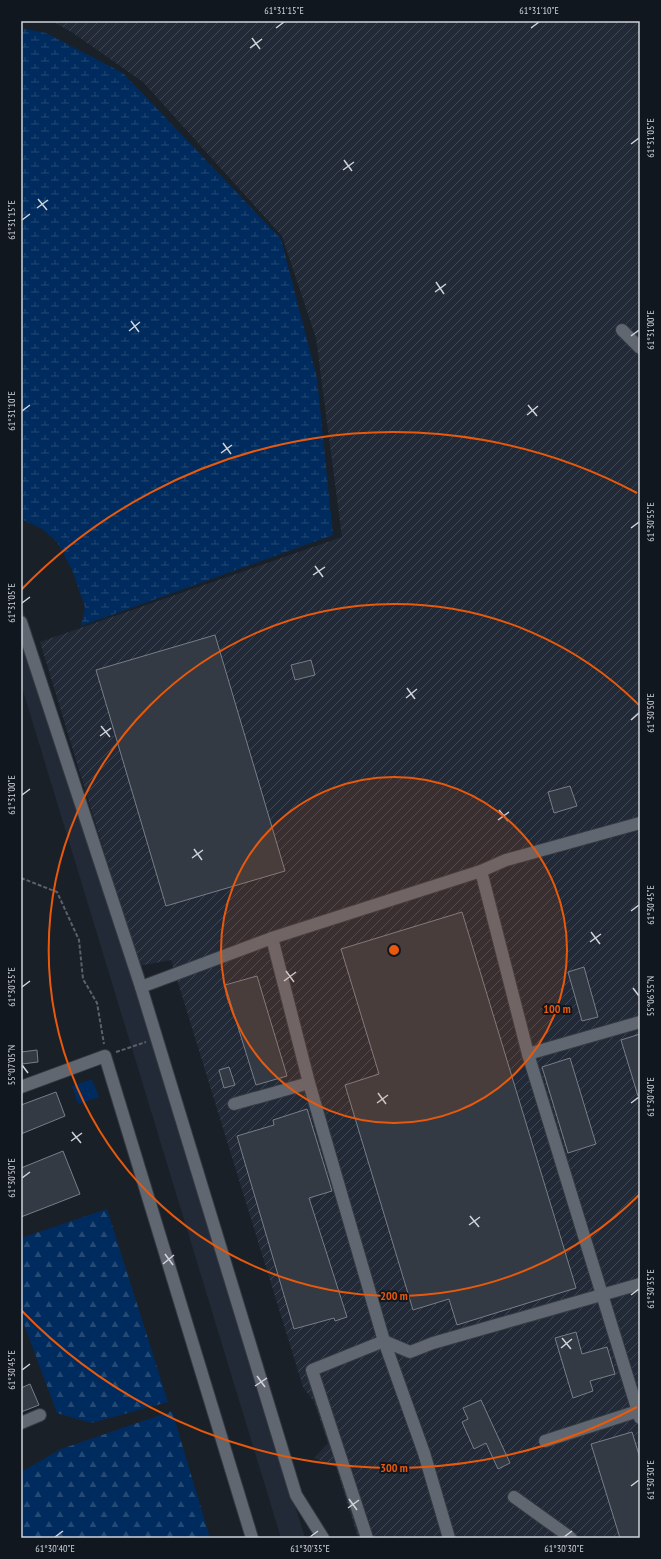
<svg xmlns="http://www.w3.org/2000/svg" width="661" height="1559" viewBox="0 0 661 1559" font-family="'PT Sans Narrow',sans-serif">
<defs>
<pattern id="industrial-furrows" width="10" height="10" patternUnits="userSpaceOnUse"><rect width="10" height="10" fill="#222a37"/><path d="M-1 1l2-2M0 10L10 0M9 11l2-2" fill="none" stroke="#414853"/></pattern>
<pattern id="forest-firs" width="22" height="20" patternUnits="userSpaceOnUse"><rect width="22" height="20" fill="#002b5e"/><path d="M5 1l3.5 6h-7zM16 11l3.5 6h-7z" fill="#244974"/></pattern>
<pattern id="wetland-marsh" width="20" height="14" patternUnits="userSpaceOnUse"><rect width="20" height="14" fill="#002b5e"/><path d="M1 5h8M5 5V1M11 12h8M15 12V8" fill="none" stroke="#244974"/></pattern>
</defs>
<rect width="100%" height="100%" fill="#1a2028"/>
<!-- built -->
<path fill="#222a37" d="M21,602L305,1538H281L21,684Z"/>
<!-- industrial -->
<path fill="url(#industrial-furrows)" d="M52,21H640V1538H358L336,1467L314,1458L328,1443L314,1402L303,1387L171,960L139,966L40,642L342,537L316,338L282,236L143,82L73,33Z"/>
<!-- forest -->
<g fill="url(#forest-firs)">
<path d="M107,1209L168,1402L91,1423L57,1413L21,1316V1238Z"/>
<path d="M172,1411L210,1538H21V1472L61,1449Z"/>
</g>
<!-- wetland -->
<path fill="url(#wetland-marsh)" d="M21,28L46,33L123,73L281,239L317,378L333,535L81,626L85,607L72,570L57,542L42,529L21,519Z"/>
<!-- green -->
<path fill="#002b5e" d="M92,1079L99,1097L78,1104L72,1086Z"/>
<!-- building -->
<g fill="#333a43" stroke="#777e89">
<path d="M215,635L285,871L166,906L96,670Z"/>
<path d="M311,660L315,675L295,680L291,665Z"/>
<path d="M570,786L577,806L554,813L548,792Z"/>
<path d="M462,912L576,1288L457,1325L449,1299L413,1310L345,1085L379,1074L341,949Z"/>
<path d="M584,967L598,1017L582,1021L568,972Z"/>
<path d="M257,976L287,1076L256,1085L225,985Z"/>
<path d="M640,1034V1095L638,1096L621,1040Z"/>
<path d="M37,1050L38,1062L22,1064L21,1052Z"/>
<path d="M570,1058L596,1144L568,1153L542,1067Z"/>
<path d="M229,1067L235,1085L224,1088L219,1070Z"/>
<path d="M56,1092L65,1116L21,1134V1105Z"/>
<path d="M307,1109L332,1191L309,1198L347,1317L335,1321L334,1318L294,1329L237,1136L274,1125L273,1120Z"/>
<path d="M63,1151L80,1194L21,1217V1168Z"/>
<path d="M576,1332L582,1354L607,1347L615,1374L590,1381L593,1391L573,1398L555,1338Z"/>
<path d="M30,1384L39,1405L21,1412V1388Z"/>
<path d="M481,1400L510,1463L498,1469L486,1443L474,1449L462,1422L468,1419L463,1408Z"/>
<path d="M632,1432L640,1458V1538H620L591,1444Z"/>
</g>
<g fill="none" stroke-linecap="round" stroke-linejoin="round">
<defs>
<g id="minor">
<path d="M622,330L640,348"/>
<path d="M21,622L141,987L296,1495L323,1538"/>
<path d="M481,871L528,1054L640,1418"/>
<path d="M272,938L309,1083L384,1341L424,1453L449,1538"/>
<path d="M141,987L272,938L481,871L506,860L640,823"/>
<path d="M528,1054L640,1022"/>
<path d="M21,1087L105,1056L252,1538"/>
<path d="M234,1104L309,1083"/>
<path d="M21,1423L40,1415"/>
<path d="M545,1441L638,1411"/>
<path d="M514,1497L571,1538"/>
<path d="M367,1538L312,1370L384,1341L410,1352L433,1343L640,1284"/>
</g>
</defs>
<!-- minor casing -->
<use href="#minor" stroke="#363a41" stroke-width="14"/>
<!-- path -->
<g stroke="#5b6168" stroke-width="2" stroke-dasharray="4 2" stroke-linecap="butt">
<path d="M21,878L57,892L79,940L83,979L97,1003L104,1044"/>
<path d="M116,1052L146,1042"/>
</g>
<!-- minor -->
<use href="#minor" stroke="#606771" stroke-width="12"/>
</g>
<!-- ticks -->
<path fill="none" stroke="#d0d4da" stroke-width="1.5" d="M276,28L284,22M531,28L539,22M252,38L260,49M250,48L262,39M631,144L639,138M344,160L352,171M343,170L354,162M38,199L47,210M37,208L48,200M22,220L30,214M436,282L444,294M435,292L446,284M131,321L139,332M129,331L140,322M631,336L639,330M528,405L537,416M22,411L30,405M527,415L538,406M223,443L231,454M221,453L232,445M631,528L639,522M315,566L323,577M313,575L325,567M22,603L30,597M407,688L415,699M406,698L417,689M631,720L639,713M101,726L110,737M100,736L111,728M22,795L30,789M499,810L508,821M498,820L509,812M194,849L202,860M192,858L203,850M631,911L639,905M591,932L600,944M590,942L601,934M286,971L294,982M284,981L296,972M22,987L30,981M633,988L639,996M22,1065L28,1073M378,1093L386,1104M377,1103L388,1095M631,1103L639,1097M72,1132L81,1143M71,1141L82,1133M22,1178L30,1172M470,1216L479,1227M469,1225L480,1217M165,1254L173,1265M163,1264L174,1255M631,1295L639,1289M562,1338L571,1349M561,1348L572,1339M22,1370L30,1364M257,1376L265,1387M255,1386L267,1378M631,1486L639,1480M349,1499L357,1510M348,1508L359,1500M55,1537L63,1531M310,1537L318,1531M564,1537L572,1531"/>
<!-- distance rings -->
<circle cx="394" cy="950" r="173" fill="#e8590c" fill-opacity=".12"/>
<g fill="none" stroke="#e8590c" stroke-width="2">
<circle cx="394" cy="950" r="173"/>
<path d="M639 1195A346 346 0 1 1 639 705"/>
<path d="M637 1407A518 518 0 0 1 21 1310M21 590A518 518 0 0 1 637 493"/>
</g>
<circle cx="394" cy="950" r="6" fill="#e8590c" stroke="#11171f" stroke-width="2"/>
<g font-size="12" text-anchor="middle" font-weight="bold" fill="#e8590c" stroke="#11171f" stroke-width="4" stroke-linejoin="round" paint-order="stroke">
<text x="557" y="1013">100 m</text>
<text x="394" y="1300">200 m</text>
<text x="394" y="1472">300 m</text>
</g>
<!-- border -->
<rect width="661" height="1559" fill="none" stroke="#11171f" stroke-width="44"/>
<rect x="22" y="22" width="617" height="1515" fill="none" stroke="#d0d4da" stroke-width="1.5"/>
<g font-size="10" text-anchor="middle" fill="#d0d4da">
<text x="284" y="14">61°31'15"E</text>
<text x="539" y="14">61°31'10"E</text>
<text transform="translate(650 138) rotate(-90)" y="4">61°31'05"E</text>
<text transform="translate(11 220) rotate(-90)" y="4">61°31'15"E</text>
<text transform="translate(650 330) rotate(-90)" y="4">61°31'00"E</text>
<text transform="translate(11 411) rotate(-90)" y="4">61°31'10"E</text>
<text transform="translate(650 522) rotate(-90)" y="4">61°30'55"E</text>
<text transform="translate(11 603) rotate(-90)" y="4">61°31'05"E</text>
<text transform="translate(650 713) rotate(-90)" y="4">61°30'50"E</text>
<text transform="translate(11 795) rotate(-90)" y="4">61°31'00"E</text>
<text transform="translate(650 905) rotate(-90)" y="4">61°30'45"E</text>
<text transform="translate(11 987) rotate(-90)" y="4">61°30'55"E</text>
<text transform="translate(650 996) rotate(-90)" y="4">55°06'55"N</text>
<text transform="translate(11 1065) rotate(-90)" y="4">55°07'05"N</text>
<text transform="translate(650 1097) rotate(-90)" y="4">61°30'40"E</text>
<text transform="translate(11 1178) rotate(-90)" y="4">61°30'50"E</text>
<text transform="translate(650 1289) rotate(-90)" y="4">61°30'35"E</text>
<text transform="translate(11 1370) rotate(-90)" y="4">61°30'45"E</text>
<text transform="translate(650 1480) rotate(-90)" y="4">61°30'30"E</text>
<text x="55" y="1552">61°30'40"E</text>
<text x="310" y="1552">61°30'35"E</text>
<text x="564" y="1552">61°30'30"E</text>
</g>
</svg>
